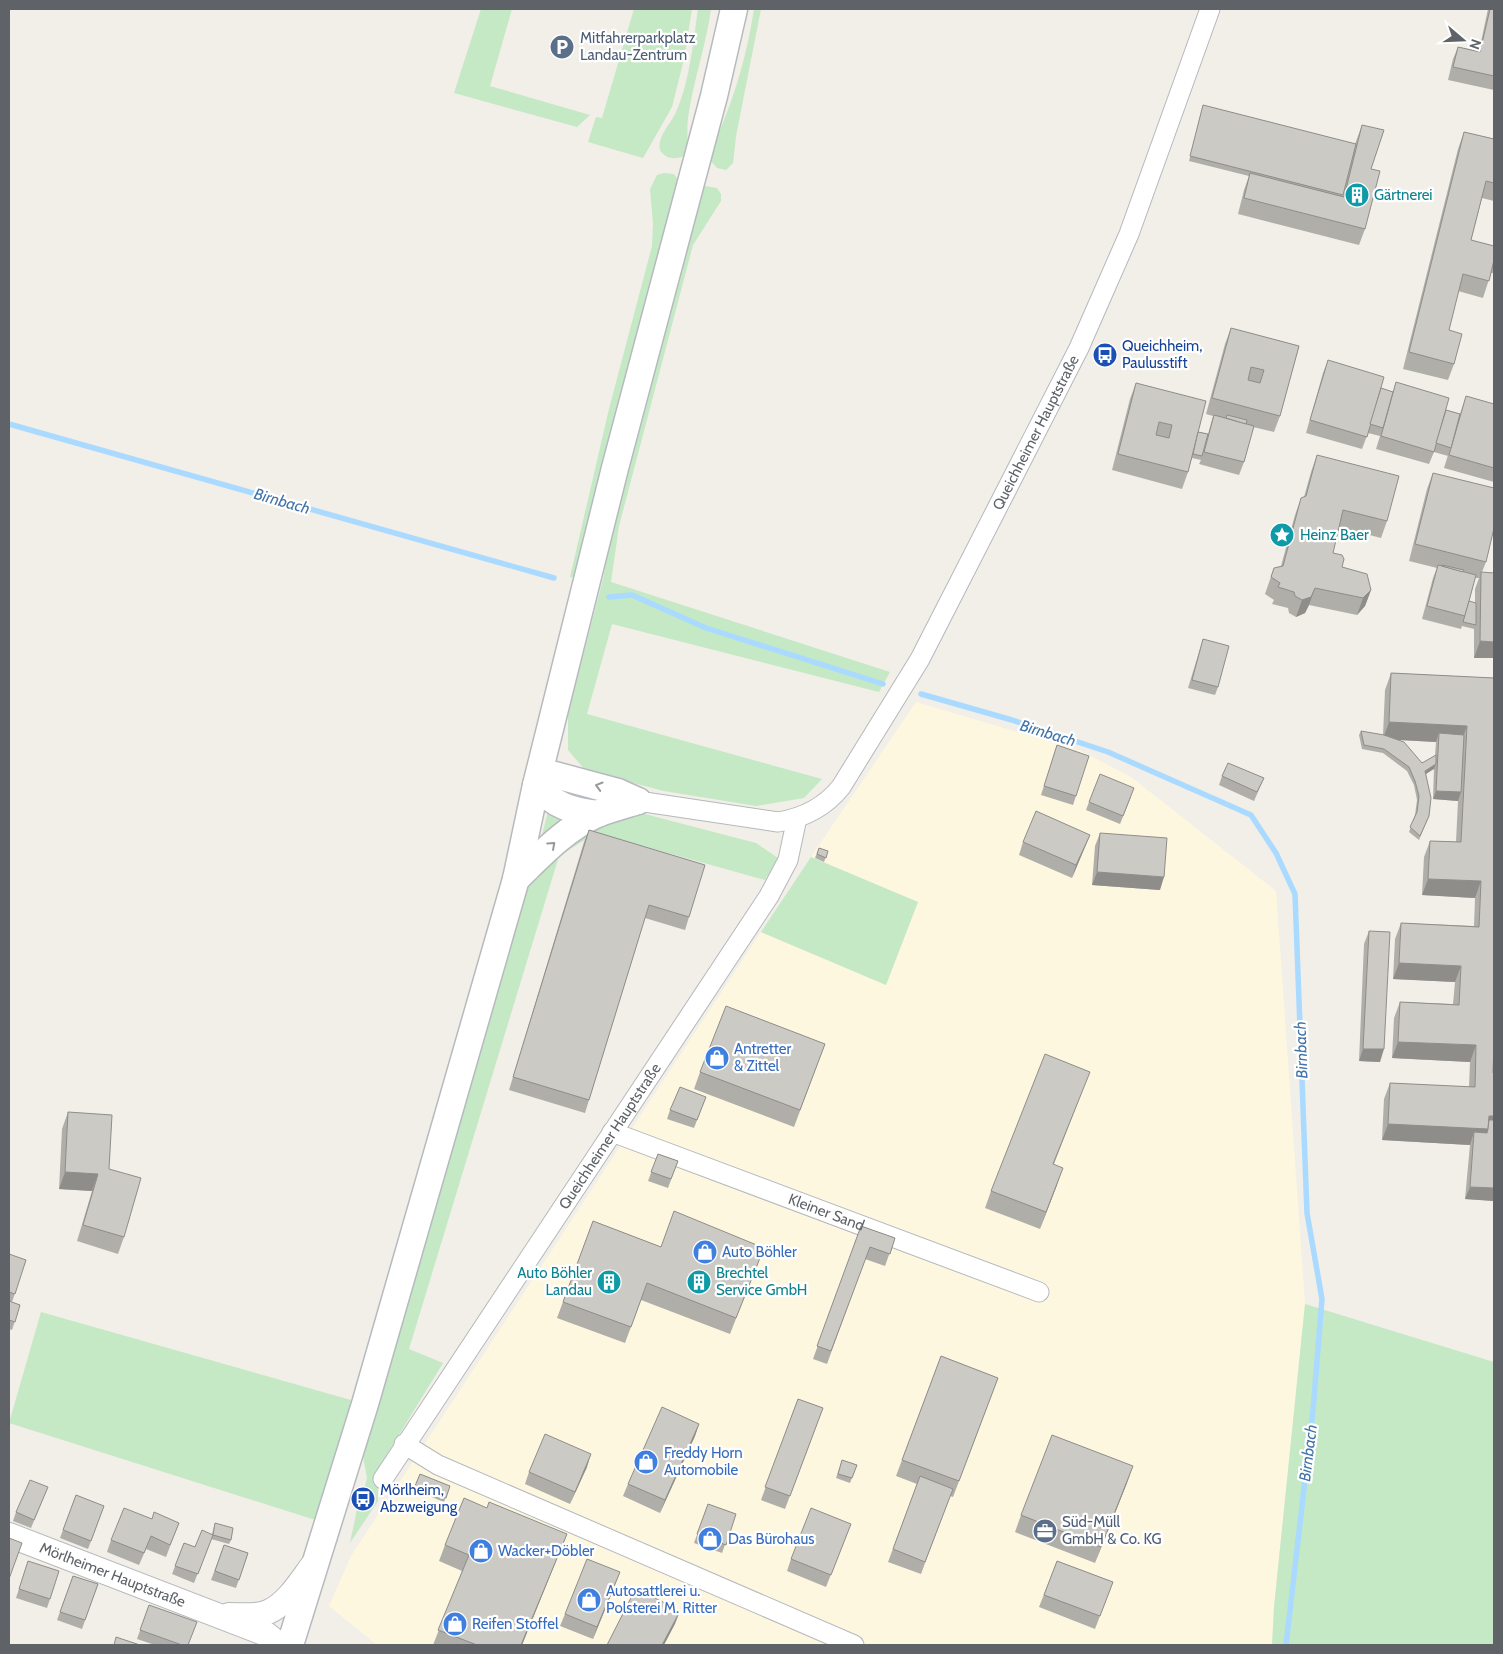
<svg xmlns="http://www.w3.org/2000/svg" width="1503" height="1654" viewBox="0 0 1503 1654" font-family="Cabin,sans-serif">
<rect width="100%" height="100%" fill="#f1efe8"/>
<!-- commercial -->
<path fill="#fef7e0" d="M916,702L1081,751L1131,777L1276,891L1305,1304L1274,1607L1272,1645H377L329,1606L351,1556L761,932L886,985L918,902L811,857Z"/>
<!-- green -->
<g fill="#c5e8c5">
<path d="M481,9H512L490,86L590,115L577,127L454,93Z"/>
<path d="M634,9H692L684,59L672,107L643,158L588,142L596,117L602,118Z"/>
<path d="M698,9H711C706,46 693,81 688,118C686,131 690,145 684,156C674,160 666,159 660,150C657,136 671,124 676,112C690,81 693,42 698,9Z"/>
<path d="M754,9H761L736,136L733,163L726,170L717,168L710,160L711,150C733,103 746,60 754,9Z"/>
<path d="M664,173L674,174L678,180L576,578L570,577L609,409L652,246L653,224L650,189L657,175Z"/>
<path d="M705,186L717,188L721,194V201L693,245L619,526L611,582L890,672L879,692L612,624L587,714L822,779L804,798L756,806L664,791L586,771L568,750V713L603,579L606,580L603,579L614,518L700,189Z"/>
<path d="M548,812L570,817L539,846Z"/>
<path d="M641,813L756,843L778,858L765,880L596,833L559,856L409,1349L443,1363L378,1469V1501L350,1543L357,1509L366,1511L371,1497L363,1494L367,1478L363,1456L535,862L582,827Z"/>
<path d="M811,857L918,902L886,985L761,932Z"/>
<path d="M1305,1304L1494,1362V1645H1272L1274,1607Z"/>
<path d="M41,1312L365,1404L328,1524L9,1423Z"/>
</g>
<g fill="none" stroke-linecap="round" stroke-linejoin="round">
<!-- stream -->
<g stroke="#aadaff" stroke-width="5.5">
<path d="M9,424L554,578"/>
<path d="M609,597L632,595L706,628L883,684"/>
<path d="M921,694L1012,720L1108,752L1251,815L1276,853L1295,894L1307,1213L1322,1299L1313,1410L1286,1645"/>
</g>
<defs>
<g id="minor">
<path id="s1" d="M638,801L778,822C803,818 825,807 841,787L920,659L1079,348L1129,234L1210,9"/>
<path id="s2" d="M612,1132L1039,1292"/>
<path d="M404,1444L438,1465L854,1645"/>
<path id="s3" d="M383,1479L769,896L788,860L797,818"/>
</g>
<g id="tertiary">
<path id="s4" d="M9,1535L266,1634L280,1645"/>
<path d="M229,1615C241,1615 256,1617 268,1612C287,1604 300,1582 312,1566"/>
</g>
<g id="secondary">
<path d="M540,771L618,792L638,801"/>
<path d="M536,785C554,806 572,811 598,814"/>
<path d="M516,879C541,855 565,829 597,814C610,809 625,805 638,801"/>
<path d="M290,1645L365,1404L516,879L536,785L615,468L714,96L734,9"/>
</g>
</defs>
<!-- minor casing -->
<use href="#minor" stroke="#b5b8bc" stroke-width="21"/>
<!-- tertiary casing -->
<use href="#tertiary" stroke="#b5b8bc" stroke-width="26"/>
<!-- secondary casing -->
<use href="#secondary" stroke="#b6babf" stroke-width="29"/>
<!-- minor -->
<use href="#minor" stroke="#fff" stroke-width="19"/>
<!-- tertiary -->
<use href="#tertiary" stroke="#fff" stroke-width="24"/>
<!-- secondary -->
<use href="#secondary" stroke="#fff" stroke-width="26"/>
</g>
<!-- wall -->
<g fill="#afaea9" fill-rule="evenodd">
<path d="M1488,9H1494V90L1448,80L1453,59L1458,47L1479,51Z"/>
<path d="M1203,105L1355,144L1362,125L1371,169L1365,229L1359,245L1238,214L1244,190L1249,176L1189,161Z"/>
<path d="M1464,132L1494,139V201L1482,198L1471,240L1494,246V273H1491L1483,298L1458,291L1449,330L1454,364L1448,380L1403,369L1458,149Z"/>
<path d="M1231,328L1299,346L1280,416L1274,432L1253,427L1244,462L1239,475L1199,464L1201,460L1192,458L1188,472L1182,489L1112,470L1130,399L1136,383L1198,432L1208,434L1213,416L1206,414L1225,344Z"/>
<path d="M1328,360L1381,388L1393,392L1396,382L1446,410L1460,414L1466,396L1494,404V482L1444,468L1448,455V456L1434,452L1429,464L1376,449L1380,436L1368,433L1362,449L1306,433L1323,373Z"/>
<path d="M1317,455L1387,521L1381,538L1339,527L1333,553L1342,567L1371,590L1365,606L1357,615L1309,605L1305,613L1296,617L1289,613L1288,608L1272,604L1274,600L1265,594L1274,568L1281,566L1295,515L1301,498L1304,497L1311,472Z"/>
<path d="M1433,473L1486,562L1482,572L1494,658H1474V629L1462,626L1461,629L1422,619L1433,578L1437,568L1409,561L1427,489ZM1475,578H1479L1475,589V603L1469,601Z"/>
<path d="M1203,639L1218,687L1215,695L1188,688Z"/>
<path d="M1391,673L1494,678L1493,1073H1494V1201L1465,1199L1470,1145L1382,1140L1384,1099L1390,1083L1469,1087L1470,1062L1392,1058L1394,1018L1400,1002L1453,1004L1455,982L1393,979L1395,939L1401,923L1474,926L1475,898L1422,895L1424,857L1430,841L1456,842L1458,801L1433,799L1434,768L1426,774L1429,816L1419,840L1409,832L1415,815L1417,800L1414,785L1407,771L1383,753L1362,749L1359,735L1361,731L1383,735L1385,690ZM1398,740L1436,742L1435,756L1422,763Z"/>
<path d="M1057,745L1076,796L1073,805L1041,795Z"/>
<path d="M1222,776L1264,778L1254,801L1219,785Z"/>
<path d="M1131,797L1120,824L1086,810L1089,802Z"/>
<path d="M589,830L689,917L685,930L645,918L585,1113L509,1090L584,842Z"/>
<path d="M1100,833L1160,890L1092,885L1095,846Z"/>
<path d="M1090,835L1072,878L1019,855L1023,842Z"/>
<path d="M819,848L828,851L824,862L815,858Z"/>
<path d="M1369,931L1380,1062L1359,1061L1364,944Z"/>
<path d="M825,1044L794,1127L694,1089L700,1072Z"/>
<path d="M1083,1089L1054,1164L1057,1185L1040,1229L985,1208L991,1191Z"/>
<path d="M706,1097L694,1128L667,1119L670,1110Z"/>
<path d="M68,1112L109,1169L124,1237L118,1254L77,1241L92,1191L59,1189L62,1129Z"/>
<path d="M658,1154L678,1161L668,1188L648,1181Z"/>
<path d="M593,1221L661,1247L757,1265L730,1334L641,1300L625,1343L557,1318Z"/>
<path d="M861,1226L895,1238L885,1266L865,1259L827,1364L813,1359Z"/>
<path d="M9,1254L26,1260L12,1302L9,1301Z"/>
<path d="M9,1301L20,1305L12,1330L9,1329Z"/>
<path d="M941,1356L998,1378L953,1497L950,1496L921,1574L888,1562L917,1484L896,1476Z"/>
<path d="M798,1399L823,1408L785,1509L761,1500Z"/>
<path d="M699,1424L695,1436L660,1513L623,1496L628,1484Z"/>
<path d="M842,1460L857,1465L850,1483L836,1478Z"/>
<path d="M587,1467L570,1504L525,1484L529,1472Z"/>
<path d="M420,1474L450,1486L444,1502L414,1490Z"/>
<path d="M1127,1483L1095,1563L1015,1532L1021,1515Z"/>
<path d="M48,1487L31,1528L13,1521L16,1512Z"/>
<path d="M364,1490L367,1506L366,1511L358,1508Z"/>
<path d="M76,1495L104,1506L88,1549L60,1538Z"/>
<path d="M708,1504L736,1514L722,1553L694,1543Z"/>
<path d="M487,1508L567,1534L560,1551L522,1645H433L462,1571L439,1561L445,1545Z"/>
<path d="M179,1523L166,1557L146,1549L139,1565L107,1552L111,1540Z"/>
<path d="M215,1523L231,1540L229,1544L211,1539L194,1583L172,1574L184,1543L195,1547L212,1534Z"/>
<path d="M851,1524L826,1587L787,1571L791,1559Z"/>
<path d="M224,1545L248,1553L236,1588L211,1580Z"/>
<path d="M1057,1561L1113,1582L1095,1629L1039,1607Z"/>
<path d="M25,1570L50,1599L47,1608L16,1598Z"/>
<path d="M73,1576L98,1584L82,1629L57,1620Z"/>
<path d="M615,1585L593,1639L560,1626L565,1614Z"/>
<path d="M149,1605L188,1645H155L137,1639Z"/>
</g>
<!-- shaded-wall -->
<g fill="#8f8d8a">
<path d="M1315,588L1309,605L1305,613L1296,617L1302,600Z"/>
<path d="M1371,590L1365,606L1357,615L1363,598Z"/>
<path d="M1480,641L1494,642V658H1474Z"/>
<path d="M1389,722L1467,726L1461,743L1439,733L1436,742L1383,739Z"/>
<path d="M1436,764L1434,769L1424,775L1425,771Z"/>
<path d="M1436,791L1461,792L1458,801L1433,799Z"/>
<path d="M1090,835L1085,847L1072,878L1076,865Z"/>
<path d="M1097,872L1164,877L1160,890L1092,885Z"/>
<path d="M1428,879L1481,881L1475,898L1422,895Z"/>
<path d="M1399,963L1461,966L1455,982L1393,979Z"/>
<path d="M1398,1042L1476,1045L1470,1062L1392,1058Z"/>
<path d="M1363,1049H1384L1380,1062L1359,1061Z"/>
<path d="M1489,1116H1494V1133L1482,1145L1474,1132L1470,1145L1382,1140L1388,1124Z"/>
<path d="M1063,1168L1057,1185L1040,1229L1046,1212Z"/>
<path d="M65,1172L98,1174L92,1191L59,1189Z"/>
<path d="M1470,1187L1494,1188V1201L1465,1199Z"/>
<path d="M699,1424L695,1436L660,1513L665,1500Z"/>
<path d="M591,1454L587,1467L570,1504L575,1492Z"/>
<path d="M1133,1466L1127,1483L1095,1563L1101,1547Z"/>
<path d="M567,1534L522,1645H521Z"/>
<path d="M620,1572L615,1585L593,1639L597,1627Z"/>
<path d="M680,1611L675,1624L664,1645H662Z"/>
</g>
<!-- building -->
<g fill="#cccac5" stroke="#8f8d8a" fill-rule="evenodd">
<path d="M1490,9H1494V76L1453,67L1458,47L1480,52Z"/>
<path d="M1203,105L1356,144L1343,195L1190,156Z"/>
<path d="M1362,125L1384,130L1371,169L1380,171L1365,229L1244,198L1250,173L1344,197Z"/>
<path d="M1464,132L1494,139V183L1486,181L1471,240L1494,246V260L1489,281L1463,274L1449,330L1462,334L1454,364L1409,352Z"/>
<path d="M1231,328L1299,346L1280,416L1212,398ZM1251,367L1264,370L1260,383L1248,380Z"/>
<path d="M1328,360L1384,377L1367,437L1310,420Z"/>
<path d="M1396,382L1449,398L1434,452L1381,436Z"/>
<path d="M1136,383L1206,401L1188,472L1118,454ZM1159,422L1172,425L1169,438L1156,435Z"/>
<path d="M1381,388L1393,392L1383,428L1370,424Z"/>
<path d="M1466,396L1494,404V468L1449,455Z"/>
<path d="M1446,410L1460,414L1451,448L1436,443Z"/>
<path d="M1214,415L1254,426L1244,462L1204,452Z"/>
<path d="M1227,415L1247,420L1246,424L1226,418Z"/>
<path d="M1198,432L1208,434L1202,456L1193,454Z"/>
<path d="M1317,455L1399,476L1387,521L1343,510L1333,553L1342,555L1344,559L1342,567L1367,574L1371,590L1363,598L1315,588L1311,597L1302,600L1295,596L1294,592L1278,587L1280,583L1271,577L1274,568L1283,566L1301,498L1306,496Z"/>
<path d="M1433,473L1494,488V528L1486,562L1415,544Z"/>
<path d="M1438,565L1476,575L1465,616L1427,606Z"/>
<path d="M1442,565L1464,570L1463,572L1442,566Z"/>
<path d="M1481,572L1494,573V642L1480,641Z"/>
<path d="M1469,601L1476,603V625L1463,622Z"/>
<path d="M1203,639L1229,646L1218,687L1192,680Z"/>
<path d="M1391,673L1494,678V1045L1493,1073H1494V1116H1489L1488,1129L1388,1124L1390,1083L1475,1087L1476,1045L1398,1042L1400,1002L1459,1005L1461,966L1399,963L1401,923L1479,927L1481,881L1428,879L1430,841L1461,842L1467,726L1389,722Z"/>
<path d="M1361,731L1384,735L1404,742L1422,763L1436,755V764L1425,771L1431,798L1429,816L1420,836L1410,827L1417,812L1419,796L1415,781L1409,767L1384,749L1364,745Z"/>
<path d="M1439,733L1464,735L1461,792L1436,791Z"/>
<path d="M1057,745L1089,756L1076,796L1044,786Z"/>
<path d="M1228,763L1264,778L1257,792L1222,776Z"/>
<path d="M1100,774L1134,788L1123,816L1089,802Z"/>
<path d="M1036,811L1090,835L1076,865L1023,842Z"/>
<path d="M589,830L705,865L689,917L649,905L589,1100L513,1077Z"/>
<path d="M1100,833L1167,838L1164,877L1097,872Z"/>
<path d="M819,848L828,851L826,858L817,854Z"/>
<path d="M1369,931L1390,932L1384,1049H1363Z"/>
<path d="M726,1006L825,1044L800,1110L700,1072Z"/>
<path d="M1045,1054L1090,1072L1053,1164L1063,1168L1046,1212L991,1191Z"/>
<path d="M680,1087L706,1097L697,1120L670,1110Z"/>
<path d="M68,1112L112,1115L109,1169L141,1178L124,1237L83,1225L98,1174L65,1172Z"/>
<path d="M1489,1120H1494V1188L1470,1187L1474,1132L1487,1133L1488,1129Z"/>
<path d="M658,1154L678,1161L671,1179L651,1172Z"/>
<path d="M674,1211L764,1248L736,1318L647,1283L631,1327L563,1302L593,1221L661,1247Z"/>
<path d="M861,1226L895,1238L890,1254L870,1247L831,1351L817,1346Z"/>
<path d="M9,1254L26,1260L15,1294L9,1292Z"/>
<path d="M9,1301L20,1305L15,1322L9,1320Z"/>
<path d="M941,1356L998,1378L959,1481L902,1460Z"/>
<path d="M798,1399L823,1408L790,1496L765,1487Z"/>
<path d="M662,1407L699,1424L665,1500L628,1484Z"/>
<path d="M545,1434L591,1454L575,1492L529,1472Z"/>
<path d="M1052,1435L1133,1466L1101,1547L1021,1515Z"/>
<path d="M842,1460L857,1465L852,1478L838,1474Z"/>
<path d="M420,1474L450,1486L446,1498L415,1486Z"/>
<path d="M920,1476L953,1489L925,1562L893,1549Z"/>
<path d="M30,1480L48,1487L34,1520L16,1512Z"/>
<path d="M364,1490L372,1493L367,1506L359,1504Z"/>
<path d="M76,1495L104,1506L91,1541L63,1530Z"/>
<path d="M464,1498L487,1508L489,1502L567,1534L521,1645H477L438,1630L469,1555L445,1545Z"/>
<path d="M708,1504L736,1514L726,1545L697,1534Z"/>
<path d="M124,1508L152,1519L154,1512L179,1523L170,1545L151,1536L144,1553L111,1540Z"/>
<path d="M811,1508L851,1524L831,1575L791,1559Z"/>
<path d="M215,1523L233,1528L231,1540L213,1535Z"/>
<path d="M202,1530L213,1535L198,1574L175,1566L184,1543L195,1547Z"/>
<path d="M9,1538L22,1543L9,1579Z"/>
<path d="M224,1545L248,1553L239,1580L215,1571Z"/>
<path d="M587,1559L620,1572L597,1627L565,1614Z"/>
<path d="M28,1561L59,1571L50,1599L19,1589Z"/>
<path d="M1057,1561L1113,1582L1100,1616L1044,1595Z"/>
<path d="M73,1576L98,1584L85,1620L60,1612Z"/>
<path d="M636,1588L680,1611L662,1645H607Z"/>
<path d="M149,1605L197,1622L188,1645H182L140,1630Z"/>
<path d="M116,1637L140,1645H114Z"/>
</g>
<!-- one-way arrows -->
<defs><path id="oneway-chevron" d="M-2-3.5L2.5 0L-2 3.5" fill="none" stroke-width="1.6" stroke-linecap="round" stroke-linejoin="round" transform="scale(1.25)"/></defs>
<g stroke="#979a9d">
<use href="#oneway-chevron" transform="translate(599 786) rotate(-164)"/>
<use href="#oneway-chevron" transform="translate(552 845) rotate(-42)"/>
</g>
<!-- icons -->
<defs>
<symbol id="parking-disc" viewBox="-11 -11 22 22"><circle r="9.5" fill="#5c6f8a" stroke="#fff"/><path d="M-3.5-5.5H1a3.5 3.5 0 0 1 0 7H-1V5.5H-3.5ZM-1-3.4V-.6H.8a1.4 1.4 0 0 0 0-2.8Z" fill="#fff"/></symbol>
<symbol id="building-disc" viewBox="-11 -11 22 22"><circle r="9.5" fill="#0f9aa8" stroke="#fff"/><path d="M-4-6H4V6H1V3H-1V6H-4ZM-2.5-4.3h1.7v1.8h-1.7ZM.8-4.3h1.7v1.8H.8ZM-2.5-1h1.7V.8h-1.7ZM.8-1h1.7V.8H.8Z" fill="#fff"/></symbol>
<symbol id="bus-disc" viewBox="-11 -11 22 22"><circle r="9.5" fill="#1a4fb4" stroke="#fff"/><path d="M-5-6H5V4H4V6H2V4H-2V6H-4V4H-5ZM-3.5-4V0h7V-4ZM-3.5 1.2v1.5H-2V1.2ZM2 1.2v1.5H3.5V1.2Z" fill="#fff"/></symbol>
<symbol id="sight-disc" viewBox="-11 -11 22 22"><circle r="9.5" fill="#0f9aa8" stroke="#fff"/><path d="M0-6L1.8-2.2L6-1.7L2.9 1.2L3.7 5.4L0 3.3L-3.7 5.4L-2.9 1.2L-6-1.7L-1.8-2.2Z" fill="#fff"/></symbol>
<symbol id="shop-disc" viewBox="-11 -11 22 22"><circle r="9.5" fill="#3f7fe0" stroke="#fff"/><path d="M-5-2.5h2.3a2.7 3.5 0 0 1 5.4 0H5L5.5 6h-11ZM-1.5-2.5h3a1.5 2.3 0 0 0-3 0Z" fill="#fff"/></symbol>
<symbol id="office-disc" viewBox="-11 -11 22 22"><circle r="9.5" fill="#5c6f8a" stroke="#fff"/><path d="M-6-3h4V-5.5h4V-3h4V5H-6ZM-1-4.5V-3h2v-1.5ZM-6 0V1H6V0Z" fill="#fff"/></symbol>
</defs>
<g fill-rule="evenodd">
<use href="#parking-disc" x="548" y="33" width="28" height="28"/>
<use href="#building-disc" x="1343" y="181" width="28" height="28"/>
<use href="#bus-disc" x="1091" y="341" width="28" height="28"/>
<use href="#sight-disc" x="1268" y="521" width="28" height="28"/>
<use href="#shop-disc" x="703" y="1044" width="28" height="28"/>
<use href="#shop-disc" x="691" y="1238" width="28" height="28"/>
<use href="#building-disc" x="595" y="1268" width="28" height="28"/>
<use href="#building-disc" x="685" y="1268" width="28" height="28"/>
<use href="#shop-disc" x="632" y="1448" width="28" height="28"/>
<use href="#bus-disc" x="349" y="1485" width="28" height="28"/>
<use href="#office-disc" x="1031" y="1517" width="28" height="28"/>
<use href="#shop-disc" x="696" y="1525" width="28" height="28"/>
<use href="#shop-disc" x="467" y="1537" width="28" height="28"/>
<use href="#shop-disc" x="575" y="1586" width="28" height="28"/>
<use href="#shop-disc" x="441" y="1610" width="28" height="28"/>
</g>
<g text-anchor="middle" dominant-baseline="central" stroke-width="4.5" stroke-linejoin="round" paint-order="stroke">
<!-- service labels -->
<g font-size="15" fill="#4e5e75" stroke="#fff" text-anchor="start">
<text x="580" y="38">Mitfahrerparkplatz<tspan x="580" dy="17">Landau-Zentrum</tspan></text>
<text x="1062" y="1522">Süd-Müll<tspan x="1062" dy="17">GmbH &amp; Co. KG</tspan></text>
</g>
<!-- culture labels -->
<g font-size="15" fill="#0d838f" stroke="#fff" text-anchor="start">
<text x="1374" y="195">Gärtnerei</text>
<text x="1300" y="535">Heinz Baer</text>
<text x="592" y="1273" text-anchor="end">Auto Böhler<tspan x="592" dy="17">Landau</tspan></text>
<text x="716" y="1273">Brechtel<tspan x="716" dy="17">Service GmbH</tspan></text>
</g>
<!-- transit labels -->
<g font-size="15" fill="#164399" stroke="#fff" text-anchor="start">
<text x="1122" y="346">Queichheim,<tspan x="1122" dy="17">Paulusstift</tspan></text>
<text x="380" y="1490">Mörlheim,<tspan x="380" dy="17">Abzweigung</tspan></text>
</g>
<!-- street labels -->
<g font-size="15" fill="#5f6368" stroke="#fff">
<text stroke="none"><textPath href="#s1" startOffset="620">Queichheimer Hauptstraße</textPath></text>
<text stroke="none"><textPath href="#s3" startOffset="411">Queichheimer Hauptstraße</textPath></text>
<text stroke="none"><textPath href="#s2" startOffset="229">Kleiner Sand</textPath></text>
<text stroke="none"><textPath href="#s4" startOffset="111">Mörlheimer Hauptstraße</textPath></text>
</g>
<!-- shop labels -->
<g font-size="15" fill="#366cbe" stroke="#fff" text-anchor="start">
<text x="734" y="1049">Antretter<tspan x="734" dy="17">&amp; Zittel</tspan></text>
<text x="722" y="1252">Auto Böhler</text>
<text x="664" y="1453">Freddy Horn<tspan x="664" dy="17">Automobile</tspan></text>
<text x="728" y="1539">Das Bürohaus</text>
<text x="498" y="1551">Wacker+Döbler</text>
<text x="606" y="1591">Autosattlerei u.<tspan x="606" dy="17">Polsterei M. Ritter</tspan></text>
<text x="472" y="1624">Reifen Stoffel</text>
</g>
<!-- water labels -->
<g font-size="16" font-style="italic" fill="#4174aa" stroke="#fff">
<text transform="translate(282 501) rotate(16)">Birnbach</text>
<text transform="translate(1048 733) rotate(17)">Birnbach</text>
<text transform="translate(1301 1050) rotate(-92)">Birnbach</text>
<text transform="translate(1308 1453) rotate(-83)">Birnbach</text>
</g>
</g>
<!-- border -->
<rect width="1503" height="1654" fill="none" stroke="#5f6368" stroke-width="20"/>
<!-- north arrow -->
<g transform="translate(1463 40) rotate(109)" stroke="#ffffff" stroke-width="4" paint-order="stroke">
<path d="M0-4L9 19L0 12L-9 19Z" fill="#5f6368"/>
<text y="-8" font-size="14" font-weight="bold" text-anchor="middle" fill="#5f6368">N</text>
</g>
</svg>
